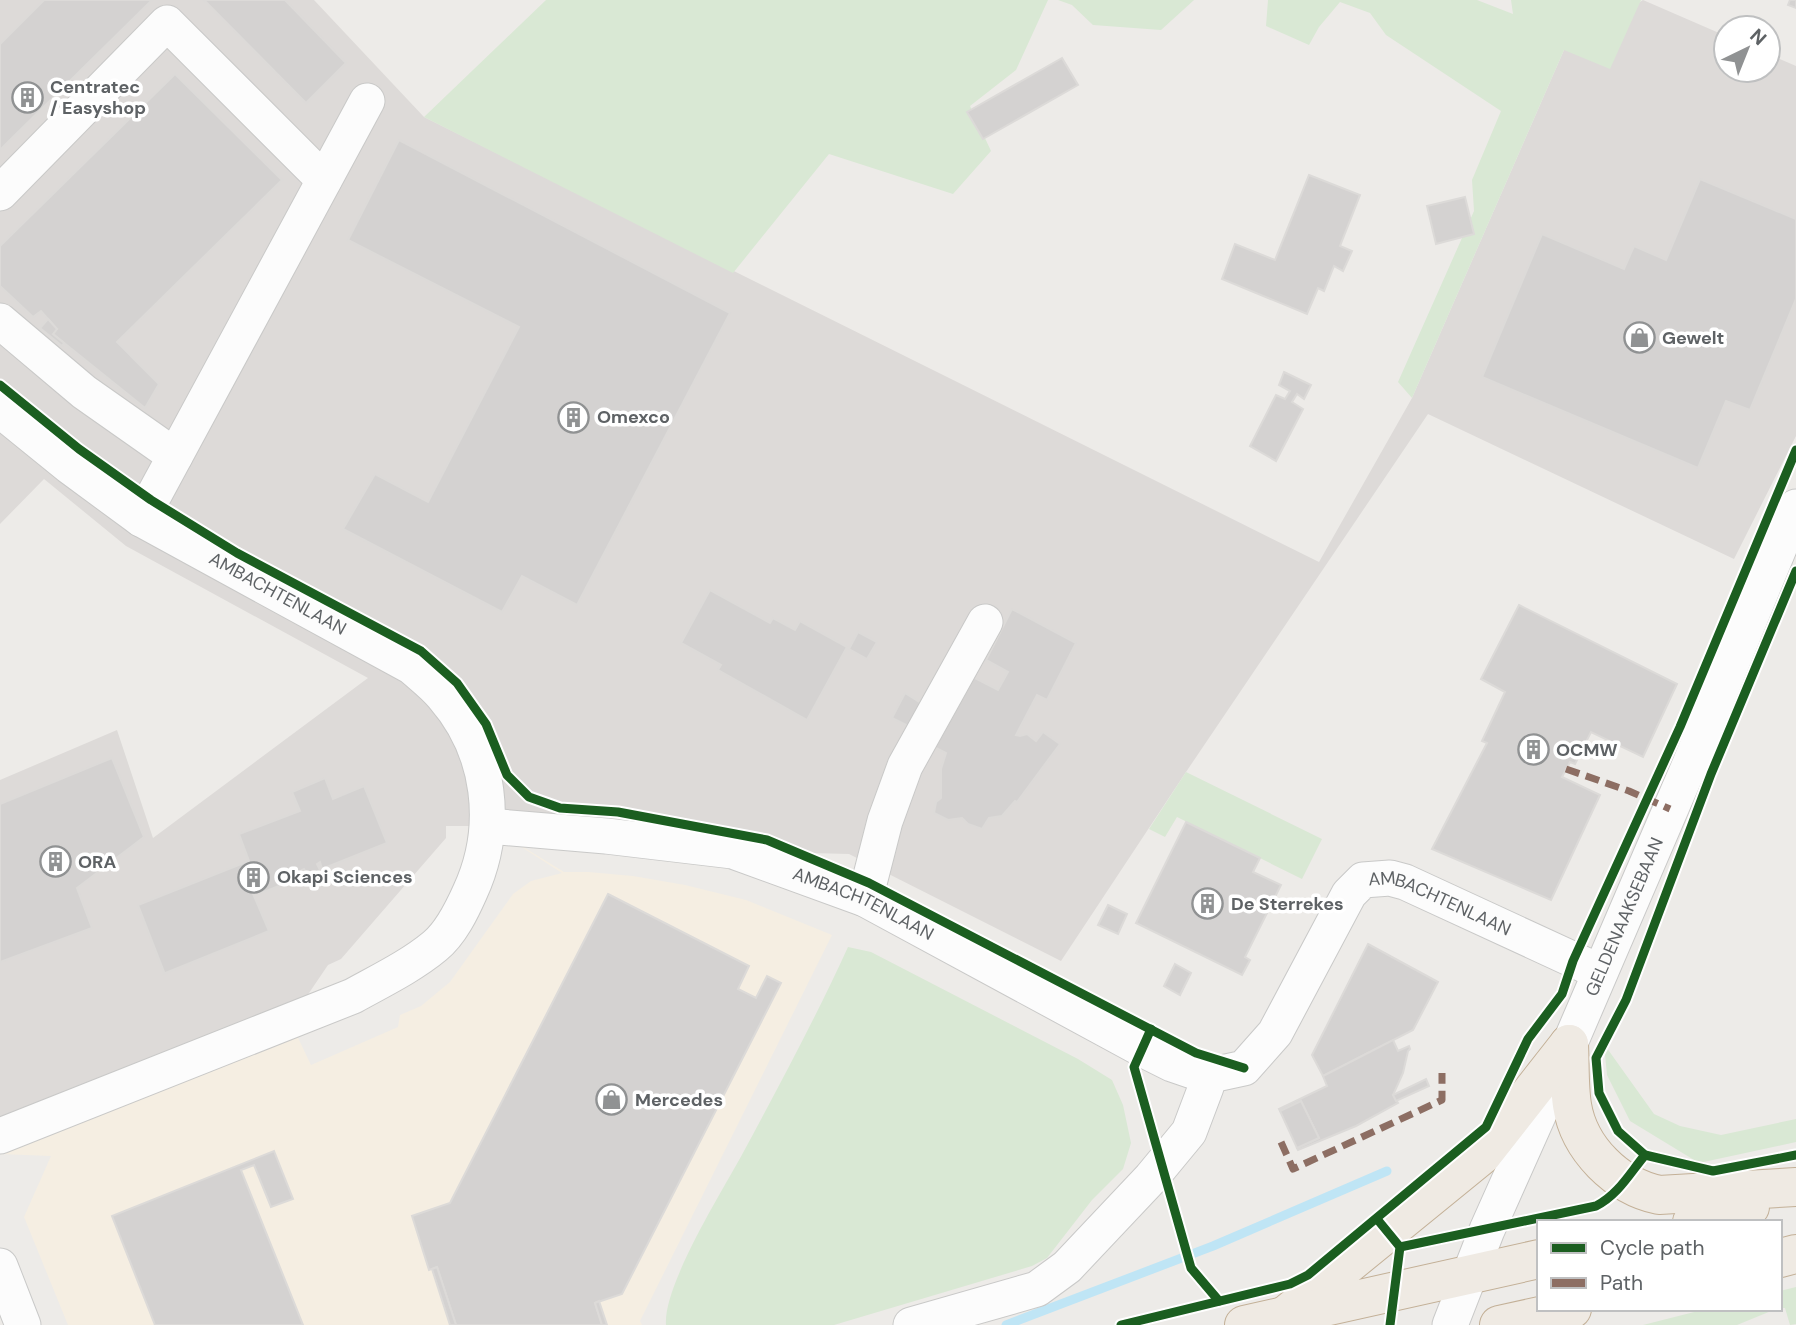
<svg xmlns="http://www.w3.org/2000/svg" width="1796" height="1325" viewBox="0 0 1796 1325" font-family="'DM Sans',sans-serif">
<rect width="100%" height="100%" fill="#edebe8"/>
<!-- commercial -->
<path fill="#f5eee2" d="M489,826L564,872H588L633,876L685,885L746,900L832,935L640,1321L642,1325H68L24,1217L51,1156L0,1154V1136L290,1021L311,1065L398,1027L400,1015L421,1006L450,982L513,894L531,881L562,873Z"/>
<!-- industrial -->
<path fill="#dddad8" d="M0,0H314L424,117L1319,562L1412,398L1564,50L1643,0L1726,36V70H1768V54L1796,66V436L1734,559L1428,414L1186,772L1061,961L849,854L733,851L624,817L489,826H446V838L341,959L328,965L290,1021L0,1136V780L117,730L153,838L368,678L126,546L44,479L0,524Z"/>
<!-- green -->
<g fill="#d9e8d4">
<path d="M546,0H1048L1016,70L970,106L991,151L953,194L829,154L733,273L424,117Z"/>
<path d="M1058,0H1194L1161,30L1093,25L1072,5Z"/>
<path d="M1268,0H1477L1513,14L1511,0H1641L1610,69L1564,50L1412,398L1398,382L1474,211L1472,180L1501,111L1386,35L1370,13L1340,2L1319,27L1309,45L1266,26Z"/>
<path d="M1186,772L1322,839L1302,879L1177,817L1165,837L1149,829Z"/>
<path d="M848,947L871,952L1078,1059L1112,1080L1123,1105L1131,1143L1123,1169L1092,1200L1047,1258L1032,1266L834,1325H666C663,1285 723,1190 744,1151C780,1084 816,1017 848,947Z"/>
<path d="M1604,1044L1654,1114L1680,1126L1721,1135L1796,1119V1142L1699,1163L1630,1121L1607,1075Z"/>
<path d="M1796,1287V1324L1790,1325L1785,1308H1780V1291Z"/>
<path d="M1706,1309H1776L1737,1325H1643Z"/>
</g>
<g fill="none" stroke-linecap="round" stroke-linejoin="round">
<!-- stream -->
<path stroke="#bfe5f5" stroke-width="9" d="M1006,1325L1213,1246L1387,1171"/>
</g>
<!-- building -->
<g fill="#d4d2d1" stroke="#dcdad8" stroke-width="2">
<path d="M44,0H152L0,150V44Z"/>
<path d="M204,0H285L346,63L306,103Z"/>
<path d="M1790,0H1796V8L1788,5Z"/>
<path d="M1062,58L1078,85L983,139L967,112Z"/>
<path d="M175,74L282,180L117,342L159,384L145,408L53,334L57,329L41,311L33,317L0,286V246Z"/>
<path d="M399,140L730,313L577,605L522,576L502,612L343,529L375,474L428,502L519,327L348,240Z"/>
<path d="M1309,175L1360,195L1340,246L1352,251L1343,271L1334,266L1324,291L1318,288L1307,314L1222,279L1235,244L1275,260Z"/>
<path d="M1700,179L1796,219V299L1750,410L1726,401L1698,468L1482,377L1542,234L1624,269L1634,246L1666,260Z"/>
<path d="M1465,197L1474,234L1436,244L1427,206Z"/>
<path d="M48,319L57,329L53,334L64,343L62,346L40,328Z"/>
<path d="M1284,372L1311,385L1304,399L1297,394L1292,402L1303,409L1276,461L1250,446L1276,395L1285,399L1290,391L1279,385Z"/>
<path d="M710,590L770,623L773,618L795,630L800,621L847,647L807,720L718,670L721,665L681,643Z"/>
<path d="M1519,605L1677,684L1643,757L1591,732L1575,764L1570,762L1562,777L1600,795L1551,900L1432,849L1487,743L1482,741L1505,692L1481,679Z"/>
<path d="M1012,609L1076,643L1047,700L1037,695L1016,735L1020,736L1027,734L1036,741L1043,732L1060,744L1017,802L1015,801L1002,816L989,818L982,829L968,824L962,818L948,820L934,813L936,802L941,798V769L946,753L934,747L971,676L998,690L1008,672L986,660Z"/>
<path d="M858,632L877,642L867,659L849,649Z"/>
<path d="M905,693L924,705L912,728L892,718Z"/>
<path d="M112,758L144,837L77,888L92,928L0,962V804Z"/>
<path d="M325,778L333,799L364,786L387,843L322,869L320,862L317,864L322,874L309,879L304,869L302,870L305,876L261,893L258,886L251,889L269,931L163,974L164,972L138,905L249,861L239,834L300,811L292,792Z"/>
<path d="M1186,822L1260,858L1253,872L1281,885L1245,957L1250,960L1242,975L1136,923Z"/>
<path d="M608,894L749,966L738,989L756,998L767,976L781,983L622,1294L595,1303L602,1325H456L437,1267L429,1270L412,1216L450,1203Z"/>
<path d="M1108,905L1127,914L1118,934L1098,925Z"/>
<path d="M1368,944L1438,982L1413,1030L1323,1076L1312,1055Z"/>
<path d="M1175,964L1191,973L1180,995L1164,986Z"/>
<path d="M1393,1040L1398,1051L1409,1046L1410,1049L1408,1051L1403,1073L1393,1095L1398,1103L1356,1126L1298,1150L1297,1148L1319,1138L1301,1101L1280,1111L1279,1109L1327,1086L1323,1076Z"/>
<path d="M1426,1079L1429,1086L1396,1101L1393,1095Z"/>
<path d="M1301,1101L1319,1138L1297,1148L1280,1111Z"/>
<path d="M274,1151L293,1199L271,1207L254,1165L241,1170L303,1325H155L112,1216Z"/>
<path d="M437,1267L456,1325H450L432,1269Z"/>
<path d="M599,1301L607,1325H602L595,1303Z"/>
</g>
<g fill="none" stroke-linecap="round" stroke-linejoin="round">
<defs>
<g id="minor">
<path d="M0,193L167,23L324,180"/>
<path d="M0,321L84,392L175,456"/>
<path id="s1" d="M0,410L69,466L141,519L412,667C422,676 434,685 443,696C491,751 500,827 470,892C462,910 451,933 435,946C411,966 380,981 353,996L0,1136"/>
<path d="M141,519L367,101"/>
<path id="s2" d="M488,826L606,836L733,851L865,899L1142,1049L1172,1064L1207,1076L1244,1068L1275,1033L1349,894L1363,880L1390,878L1405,882L1600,972"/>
<path d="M865,899L885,821L905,766L985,622"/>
<path d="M0,1266L23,1325"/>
<path d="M911,1325L1037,1289L1067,1267L1151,1178L1189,1132L1206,1087L1207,1076"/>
<path id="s3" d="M1450,1325L1487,1230L1558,1071L1690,764L1796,507"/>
</g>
<g id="highway">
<path d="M1569,1044C1570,1064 1569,1086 1572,1105C1579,1149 1617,1186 1659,1195L1796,1187"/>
<path d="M1692,1222L1750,1207"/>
<path d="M1780,1258L1796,1254"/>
<path d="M1287,1314L1482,1155L1569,1044"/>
<path d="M1244,1325L1539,1259"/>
<path d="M1499,1325L1572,1309"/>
</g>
</defs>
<!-- minor casing -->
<use href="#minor" stroke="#c9c9c8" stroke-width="37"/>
<!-- highway casing -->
<use href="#highway" stroke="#c3b097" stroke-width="40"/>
<!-- minor -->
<use href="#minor" stroke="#fcfcfc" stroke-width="35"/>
<!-- highway -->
<use href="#highway" stroke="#efeae3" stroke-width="38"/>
<!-- quiet -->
<g stroke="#8d6e63" stroke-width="7" stroke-dasharray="14 7" stroke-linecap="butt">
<path d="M1566,769L1629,791L1670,809"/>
<path d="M1281,1142L1293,1169L1442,1100V1073"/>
</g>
<defs>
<g id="cycleway">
<path d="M0,385L79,449L151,500L237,553L421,651L457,683L486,724L507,775L529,797L560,808L618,812L767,840L869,883L1196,1053L1244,1068"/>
<path d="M1796,571L1711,774L1626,1000L1596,1058L1599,1093L1618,1131L1645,1155L1713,1171L1796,1155"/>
<path d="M1151,1029L1134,1067L1191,1268L1219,1301"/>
<path d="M1377,1219L1400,1247L1390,1325"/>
<path d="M1400,1247L1596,1206C1618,1195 1630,1173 1645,1155"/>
<path d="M1121,1325L1290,1284L1308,1275L1486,1127L1528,1039L1562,994L1573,961L1680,727L1796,450"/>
</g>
</defs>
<!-- cycleway casing -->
<use href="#cycleway" stroke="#fff" stroke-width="13"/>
<!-- cycleway -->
<use href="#cycleway" stroke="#1b5e20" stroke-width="9"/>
</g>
<!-- icons -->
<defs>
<symbol id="building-ring" viewBox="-11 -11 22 22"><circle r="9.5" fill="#fff" stroke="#909293" stroke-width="1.5"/><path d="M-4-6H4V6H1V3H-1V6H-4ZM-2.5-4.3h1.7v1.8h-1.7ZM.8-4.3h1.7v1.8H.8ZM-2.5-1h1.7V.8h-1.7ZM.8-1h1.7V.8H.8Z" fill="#909293"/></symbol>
<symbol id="shop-ring" viewBox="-11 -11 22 22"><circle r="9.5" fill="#fff" stroke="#909293" stroke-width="1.5"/><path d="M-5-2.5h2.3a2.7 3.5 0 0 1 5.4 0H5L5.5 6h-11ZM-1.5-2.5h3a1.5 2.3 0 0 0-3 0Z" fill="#909293"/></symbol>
</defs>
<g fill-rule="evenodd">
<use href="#building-ring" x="10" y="80" width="35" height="35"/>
<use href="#shop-ring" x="1622" y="320" width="35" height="35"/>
<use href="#building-ring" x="556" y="400" width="35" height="35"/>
<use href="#building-ring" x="1516" y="732" width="35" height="35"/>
<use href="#building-ring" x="38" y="844" width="35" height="35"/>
<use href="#building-ring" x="236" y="860" width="35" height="35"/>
<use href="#building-ring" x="1190" y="886" width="35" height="35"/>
<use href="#shop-ring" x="594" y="1082" width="35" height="35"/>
</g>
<g text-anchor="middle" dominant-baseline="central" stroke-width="7" stroke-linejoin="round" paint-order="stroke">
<!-- poi labels -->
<g font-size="18" font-weight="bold" fill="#5e6265" stroke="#fff" text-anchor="start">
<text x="50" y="87">Centratec<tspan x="50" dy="21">/ Easyshop</tspan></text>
<text x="1662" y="338">Gewelt</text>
<text x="597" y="417">Omexco</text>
<text x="1556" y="750">OCMW</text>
<text x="78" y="862">ORA</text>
<text x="277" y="877">Okapi Sciences</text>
<text x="1231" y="904">De Sterrekes</text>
<text x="635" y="1100">Mercedes</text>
</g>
<!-- street labels -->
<g font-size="18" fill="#5e6265" stroke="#fff">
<text stroke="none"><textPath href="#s1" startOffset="334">AMBACHTENLAAN</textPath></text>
<text stroke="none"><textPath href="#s2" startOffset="387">AMBACHTENLAAN</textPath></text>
<text stroke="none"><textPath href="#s2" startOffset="1116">AMBACHTENLAAN</textPath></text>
<text stroke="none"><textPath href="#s3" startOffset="444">GELDENAAKSEBAAN</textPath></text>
</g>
</g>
<!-- legend -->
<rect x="1537" y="1220" width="245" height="91" fill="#ffffff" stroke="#bfc0c1" stroke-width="2"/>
<rect x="1551" y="1243" width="35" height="10" fill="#1b5e20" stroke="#bfc0c1" stroke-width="2"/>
<text x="1600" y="1255" font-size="21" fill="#5e6265">Cycle path</text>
<rect x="1551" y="1278" width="35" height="10" fill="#8d6e63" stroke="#bfc0c1" stroke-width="2"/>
<text x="1600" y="1290" font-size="21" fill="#5e6265">Path</text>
<!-- north arrow -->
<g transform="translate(1747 49) rotate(43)"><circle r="33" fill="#ffffff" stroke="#bfc0c1" stroke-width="2"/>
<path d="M0-5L12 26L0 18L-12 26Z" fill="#909293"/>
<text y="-10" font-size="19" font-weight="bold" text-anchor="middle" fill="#5e6265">N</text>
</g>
</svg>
